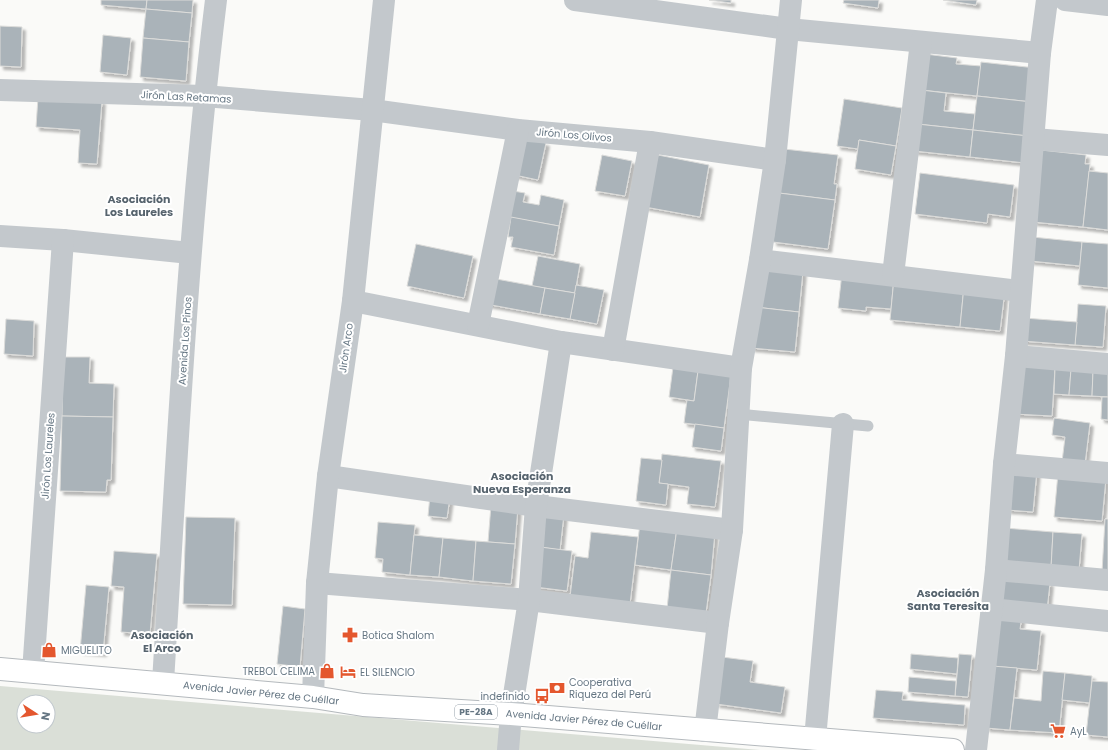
<svg xmlns="http://www.w3.org/2000/svg" width="1108" height="750" viewBox="0 0 1108 750" font-family="Poppins,sans-serif">
<defs>
<filter id="shadow"><feDropShadow dx="3.5" dy="3.5" stdDeviation="1" flood-color="#0004"/></filter>
</defs>
<rect width="100%" height="100%" fill="#fafaf8"/>
<!-- green -->
<path fill="#dadfd7" fill-rule="evenodd" d="M0,686L760,750H0ZM24,702H48V726H24Z"/>
<!-- building -->
<g fill="#aab3b9" stroke="#dcdcda" filter="url(#shadow)">
<path d="M101,0H147L146,9L101,5Z"/>
<path d="M147,0H193L192,13L146,9Z"/>
<path d="M709,0H731V3Z"/>
<path d="M844,0H879L878,8L843,3Z"/>
<path d="M943,0H977L976,5Z"/>
<path d="M146,9L192,13L189,42L143,38Z"/>
<path d="M0,26L22,27L21,67L0,66Z"/>
<path d="M103,35L131,38L127,75L100,72Z"/>
<path d="M143,38L189,42L186,81L140,77Z"/>
<path d="M925,54L957,58L956,64L981,66L977,96L921,90Z"/>
<path d="M981,62L1036,68L1032,102L977,96Z"/>
<path d="M921,90L946,93L944,111L975,114L973,130L917,124Z"/>
<path d="M977,96L1032,102L1028,136L973,130Z"/>
<path d="M38,97L102,101L97,164L78,163L80,130L36,127Z"/>
<path d="M844,99L902,108L896,146L859,140L858,149L837,146Z"/>
<path d="M917,124L973,130L970,157L914,151Z"/>
<path d="M973,130L1028,136L1025,163L970,157Z"/>
<path d="M518,137L546,143L538,180L510,174Z"/>
<path d="M859,140L896,146L891,175L855,169Z"/>
<path d="M784,149L838,155L834,184H837L835,200L779,193Z"/>
<path d="M1041,150L1086,155L1085,164H1090L1083,227L1033,222Z"/>
<path d="M602,155L632,161L625,196L595,191Z"/>
<path d="M658,155L709,165L700,217L645,207Z"/>
<path d="M1089,171L1108,173V230L1083,227Z"/>
<path d="M920,173L1014,185L1010,217L988,214L987,223L915,214Z"/>
<path d="M507,190L525,193L523,202L539,205L541,195L564,200L559,226L502,216Z"/>
<path d="M779,193L835,200L828,249L773,242Z"/>
<path d="M511,217L559,226L554,255L511,247L513,237H508Z"/>
<path d="M1032,237L1082,242L1080,266L1030,261Z"/>
<path d="M1082,242L1108,244V288L1078,285Z"/>
<path d="M416,244L473,256L464,298L407,286Z"/>
<path d="M538,256L580,264L575,293L532,286Z"/>
<path d="M760,266L803,271L799,312L755,307Z"/>
<path d="M842,273L894,278L891,309L866,307V311L838,308Z"/>
<path d="M491,278L545,288L540,314L486,304Z"/>
<path d="M894,278L964,286L960,327L890,320Z"/>
<path d="M576,285L604,290L597,324L570,319Z"/>
<path d="M964,286L1005,290L1000,331L960,327Z"/>
<path d="M545,288L575,293L570,319L540,314Z"/>
<path d="M1078,304L1106,306L1103,347L1075,345Z"/>
<path d="M755,307L799,312L795,352L751,348Z"/>
<path d="M1024,318L1077,322L1075,345L1022,341Z"/>
<path d="M6,319L34,321L33,356L4,354Z"/>
<path d="M63,357H90L89,383L114,384L113,417L62,416Z"/>
<path d="M1017,365L1055,368L1052,416L1014,414Z"/>
<path d="M673,367L698,371L694,401L669,397Z"/>
<path d="M1055,368L1071,369L1069,395L1054,394Z"/>
<path d="M1071,369L1093,371L1092,396L1069,395Z"/>
<path d="M698,371L731,375L724,428L684,423L687,400L694,401Z"/>
<path d="M1093,371L1108,372V397L1092,396Z"/>
<path d="M1102,397H1108V420L1101,419Z"/>
<path d="M62,416L113,417L111,480H107L106,492L60,491Z"/>
<path d="M1054,418L1090,423L1085,464L1062,462L1065,437L1052,435Z"/>
<path d="M695,424L724,428L721,451L692,447Z"/>
<path d="M662,454L721,461L715,507L687,504L689,487L659,483Z"/>
<path d="M641,458L662,460L659,483L668,484L666,505L636,501Z"/>
<path d="M1015,468L1037,470L1033,512L1007,510Z"/>
<path d="M1058,473L1106,478L1102,521L1054,517Z"/>
<path d="M430,495L450,497L447,518L428,516Z"/>
<path d="M491,505L518,507L515,544L488,542Z"/>
<path d="M544,511L564,514L560,550L540,547Z"/>
<path d="M186,517L235,518L232,605L183,604Z"/>
<path d="M1105,519H1108V572H1102Z"/>
<path d="M378,522L415,525L410,575L382,572L383,559L375,558Z"/>
<path d="M640,523L677,528L671,570L635,565Z"/>
<path d="M677,528L715,532L711,575L671,570Z"/>
<path d="M1005,528L1053,532L1051,568L1002,564Z"/>
<path d="M591,532L638,537L630,604L570,597L575,556L588,558Z"/>
<path d="M1053,532L1082,534L1079,570L1051,568Z"/>
<path d="M414,535L443,538L439,577L410,575Z"/>
<path d="M443,538L476,541L473,581L439,577Z"/>
<path d="M476,541L515,544L511,584L473,581Z"/>
<path d="M540,547L572,551L567,591L535,587Z"/>
<path d="M114,551L157,554L150,634L121,632L124,587L111,586Z"/>
<path d="M671,570L711,575L706,613L667,609Z"/>
<path d="M1001,573L1050,583L1047,610L998,604Z"/>
<path d="M86,585L109,587L103,653L80,651Z"/>
<path d="M283,606L305,609L300,667L277,664Z"/>
<path d="M997,613L1022,615L1020,629L1041,631L1037,670L992,666Z"/>
<path d="M911,654L958,658L957,674L910,669Z"/>
<path d="M959,654L972,655L968,697L955,696Z"/>
<path d="M722,657L753,661L750,682L785,687L781,713L716,704Z"/>
<path d="M992,666L1017,668L1010,730L986,728Z"/>
<path d="M1043,671L1065,673L1059,733L1010,730L1014,698L1041,701Z"/>
<path d="M1065,673L1092,676L1090,703L1062,700Z"/>
<path d="M909,677L956,681L955,696L908,692Z"/>
<path d="M1092,681L1108,682V737L1086,735Z"/>
<path d="M876,690L903,692L902,700L965,705L964,725L873,718Z"/>
</g>
<g fill="none" stroke-linecap="round" stroke-linejoin="round">
<defs>
<path id="highway" d="M0,669L313,697L363,705L511,714L953,750"/>
</defs>
<!-- highway casing -->
<use href="#highway" stroke="#b4b9bd" stroke-width="24"/>
<!-- lane -->
<path stroke="#c3c8cc" stroke-width="11" d="M738,414L868,426"/>
<!-- street -->
<g stroke="#c3c8cc" stroke-width="22">
<path d="M575,0L788,29L1040,53"/>
<path d="M1065,0L1108,5"/>
<path d="M0,90L204,96L372,110L518,130L650,142L775,160"/>
<path d="M1034,139L1108,145"/>
<path d="M0,236L63,240L190,253"/>
<path d="M760,260L1020,291"/>
<path d="M893,275L921,42"/>
<path d="M353,301L561,342L741,368"/>
<path d="M478,325L518,130"/>
<path d="M613,350L650,142"/>
<path d="M1016,356L1108,364"/>
<path d="M1004,464L1108,473"/>
<path d="M328,476L536,506L732,530"/>
<path d="M996,570L1108,580"/>
<path d="M317,583L529,600L718,623"/>
<path d="M991,609L1108,621"/>
<path d="M33,672L63,240"/>
<path d="M163,682C177,455 188,227 216,0"/>
<path d="M313,697L317,583L328,476L353,301L384,0"/>
<path d="M705,731L718,623L732,530L741,368L760,260L775,160L791,0"/>
<path d="M815,739L843,424"/>
<path d="M508,750L511,714L529,600L536,506L561,342"/>
<path d="M976,750L996,570L1004,464L1016,356L1040,53L1047,0"/>
</g>
<!-- highway -->
<use href="#highway" stroke="#fff" stroke-width="22"/>
</g>
<!-- icons -->
<defs>
<symbol id="pharmacy-bare" viewBox="-9 -9 18 18"><path d="M-2-6h4v4h4v4h-4v4h-4v-4h-4v-4h4Z" fill="#e4572e" stroke="#fff" stroke-width="2.5" paint-order="stroke"/></symbol>
<symbol id="shop-bare" viewBox="-9 -9 18 18"><path d="M-5-2.5h2.3a2.7 3.5 0 0 1 5.4 0H5L5.5 6h-11ZM-1.5-2.5h3a1.5 2.3 0 0 0-3 0Z" fill="#e4572e" stroke="#fff" stroke-width="2.5" paint-order="stroke"/></symbol>
<symbol id="hotel-bare" viewBox="-9 -9 18 18"><path d="M-6-4.5h1.5V1H6V5H4.5V3h-9V5H-6ZM-4 0a1.8 1.8 0 1 1 3.6 0ZM.5 0V-2.5h3Q6-2.5 6 0Z" fill="#e4572e" stroke="#fff" stroke-width="2.5" paint-order="stroke"/></symbol>
<symbol id="bank-bare" viewBox="-9 -9 18 18"><path d="M-6-4H6V4H-6ZM0-2.3a2.3 2.3 0 1 0 0 4.6a2.3 2.3 0 1 0 0-4.6Z" fill="#e4572e" stroke="#fff" stroke-width="2.5" paint-order="stroke"/></symbol>
<symbol id="bus-bare" viewBox="-9 -9 18 18"><path d="M-5-6H5V4H4V6H2V4H-2V6H-4V4H-5ZM-3.5-4V0h7V-4ZM-3.5 1.2v1.5H-2V1.2ZM2 1.2v1.5H3.5V1.2Z" fill="#e4572e" stroke="#fff" stroke-width="2.5" paint-order="stroke"/></symbol>
<symbol id="supermarket-bare" viewBox="-9 -9 18 18"><path d="M-6-5.5h2.5l.6 2H6L4.5 2H-2.5L-4.4-4H-6ZM-1.5 3.2a1.3 1.3 0 1 0 .1 0ZM3 3.2a1.3 1.3 0 1 0 .1 0Z" fill="#e4572e" stroke="#fff" stroke-width="2.5" paint-order="stroke"/></symbol>
</defs>
<g fill-rule="evenodd">
<use href="#pharmacy-bare" x="339" y="624" width="22" height="22"/>
<use href="#shop-bare" x="38" y="639" width="22" height="22"/>
<use href="#shop-bare" x="316" y="660" width="22" height="22"/>
<use href="#hotel-bare" x="337" y="661" width="22" height="22"/>
<use href="#bank-bare" x="546" y="677" width="22" height="22"/>
<use href="#bus-bare" x="531" y="685" width="22" height="22"/>
<use href="#supermarket-bare" x="1047" y="720" width="22" height="22"/>
</g>
<g text-anchor="middle" dominant-baseline="central" stroke-width="4" stroke-linejoin="round" paint-order="stroke">
<!-- shield labels -->
<rect fill="#fff" stroke="#939fa8" stroke-width="1" x="455" y="705" width="42" height="14" rx="3"/>
<g font-size="9" font-weight="bold" fill="#657683">
<text x="476" y="712">PE-28A</text>
</g>
<!-- street labels -->
<g font-size="10" fill="#657683" stroke="#fff">
<text transform="translate(186 97) rotate(3)">Jirón Las Retamas</text>
<text transform="translate(574 135) rotate(5)">Jirón Los Olivos</text>
<text transform="translate(185 341) rotate(-86)">Avenida Los Pinos</text>
<text transform="translate(346 348) rotate(-82)">Jirón Arco</text>
<text transform="translate(48 456) rotate(-86)">Jirón Los Laureles</text>
<text transform="translate(261 693) rotate(6)">Avenida Javier Pérez de Cuéllar</text>
<text transform="translate(584 720) rotate(5)">Avenida Javier Pérez de Cuéllar</text>
</g>
<!-- poi labels -->
<g font-size="10" fill="#657683" stroke="#fff" text-anchor="start">
<text x="362" y="635">Botica Shalom</text>
<text x="61" y="650">MIGUELITO</text>
<text x="315" y="671" text-anchor="end">TREBOL CELIMA</text>
<text x="360" y="672">EL SILENCIO</text>
<text x="569" y="682">Cooperativa<tspan x="569" dy="12">Riqueza del Perú</tspan></text>
<text x="530" y="696" text-anchor="end">indefinido</text>
<text x="1070" y="731">AyL</text>
</g>
<!-- neighbourhood labels -->
<g font-size="11" font-weight="bold" fill="#57646e" stroke="#fff">
<text x="139" y="199">Asociación<tspan x="139" dy="13">Los Laureles</tspan></text>
<text x="522" y="476">Asociación<tspan x="522" dy="13">Nueva Esperanza</tspan></text>
<text x="948" y="593">Asociación<tspan x="948" dy="13">Santa Teresita</tspan></text>
<text x="162" y="635">Asociación<tspan x="162" dy="13">El Arco</tspan></text>
</g>
</g>
<!-- north arrow -->
<g transform="translate(36 714) rotate(102)"><circle r="19" fill="#ffffff" stroke="#c1c8cd"/>
<path d="M0-3L7 15L0 10L-7 15Z" fill="#e4572e"/>
<text y="-6" font-size="11" font-weight="bold" text-anchor="middle" fill="#657683">N</text>
</g>
</svg>
